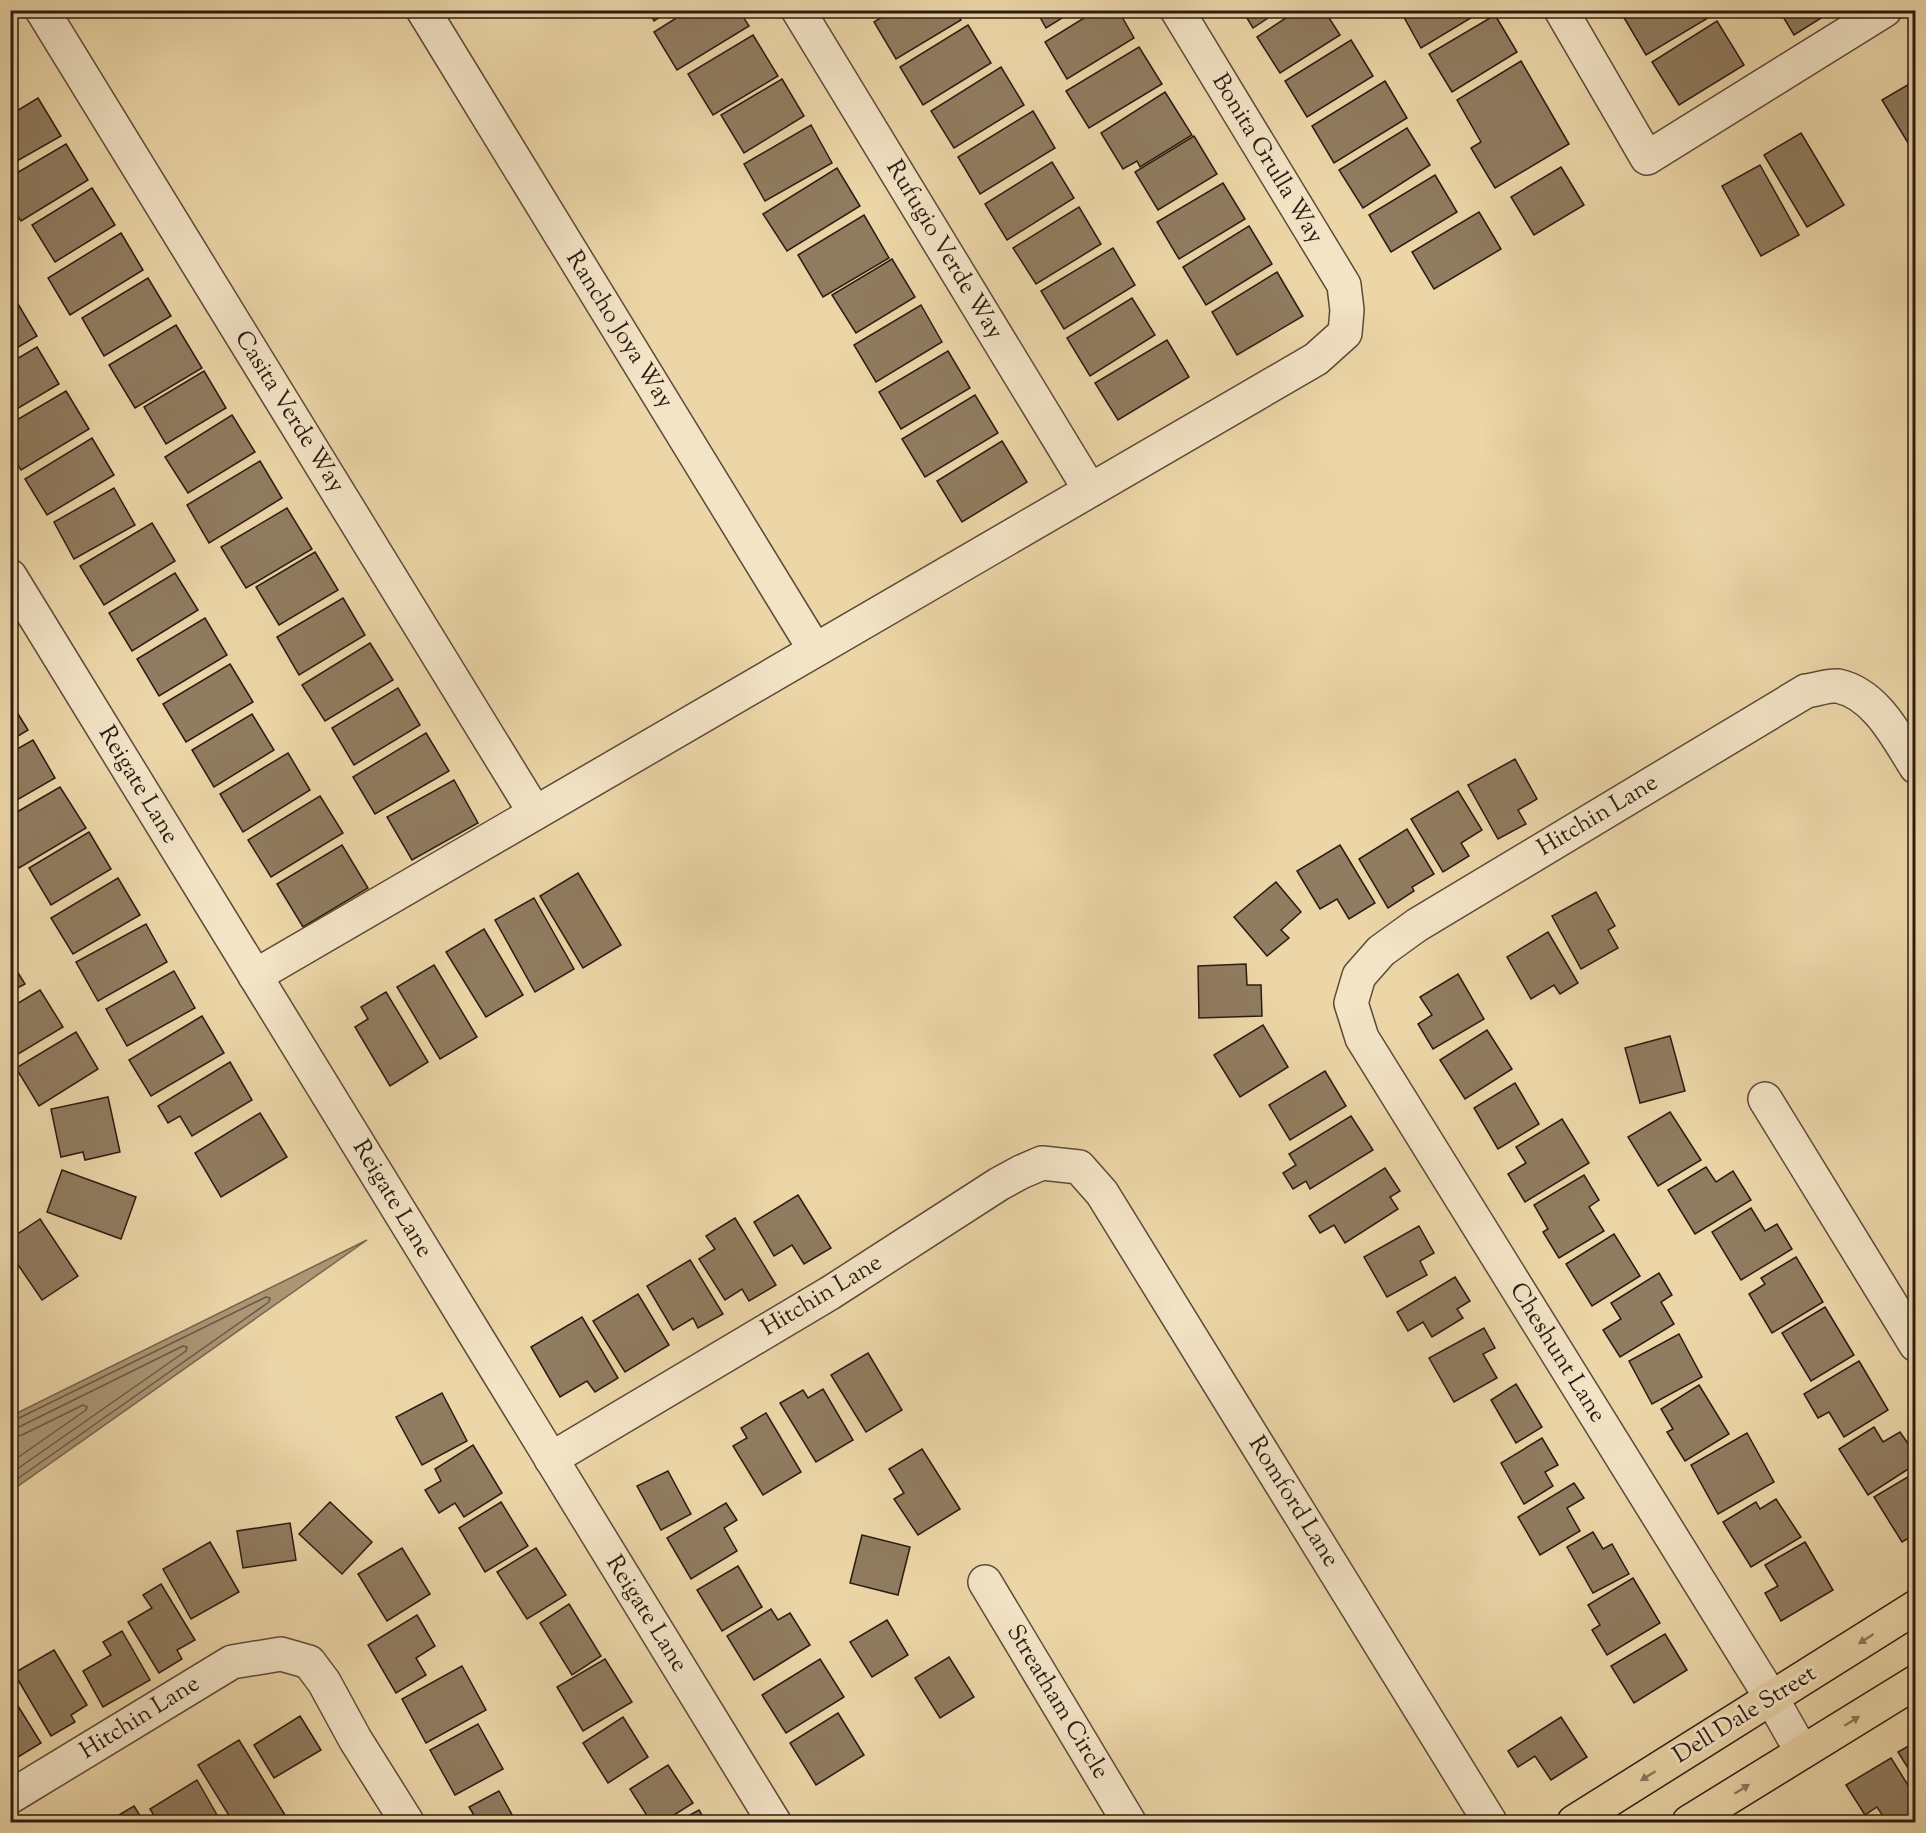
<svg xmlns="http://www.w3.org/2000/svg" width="1926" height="1833" viewBox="0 0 1926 1833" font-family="'Sorts Mill Goudy',serif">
<rect width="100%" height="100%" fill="#ecd6a8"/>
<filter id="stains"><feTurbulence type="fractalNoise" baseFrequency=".00333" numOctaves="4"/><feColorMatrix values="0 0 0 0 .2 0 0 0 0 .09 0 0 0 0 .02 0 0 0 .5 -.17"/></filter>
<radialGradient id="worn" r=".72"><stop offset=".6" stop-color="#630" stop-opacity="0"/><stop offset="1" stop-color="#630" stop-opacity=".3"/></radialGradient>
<!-- water -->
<path fill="#ab9675" stroke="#78654d" stroke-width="1.5" d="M367,1240L11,1491V1416Z"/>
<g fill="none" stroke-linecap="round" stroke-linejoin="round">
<!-- shore -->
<g stroke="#6c5844" stroke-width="1.5">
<path d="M10,1421L15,1420L266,1297L270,1298L269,1302L10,1484"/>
<path d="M10,1428L19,1427L183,1346L187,1347L186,1351L10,1474"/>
<path d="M10,1437L22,1435L83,1405L87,1407L86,1410L10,1463"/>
</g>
</g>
<!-- building -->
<g fill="#907c60" stroke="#2c1b12" stroke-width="1.5">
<path d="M648,10H671L654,21Z"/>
<path d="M689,10H739L749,26L677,70L654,32Z"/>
<path d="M893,10H955L961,20L896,59L874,22Z"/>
<path d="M1036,10H1075L1046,28Z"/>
<path d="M1097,10H1118L1134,38L1067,79L1045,42Z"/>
<path d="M1242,10H1280L1253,28Z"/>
<path d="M1298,10H1324L1340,35L1280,73L1257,37Z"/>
<path d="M1400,10H1484L1421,48Z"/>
<path d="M1632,10H1711L1713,15L1646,55L1623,16Z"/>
<path d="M1779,10H1834L1794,35Z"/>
<path d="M1495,15L1517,52L1452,92L1429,54Z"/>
<path d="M1717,21L1744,65L1679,105L1652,62Z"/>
<path d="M968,25L991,63L923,105L900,67Z"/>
<path d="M753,35L778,76L713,115L688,74Z"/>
<path d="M1351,40L1373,76L1307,117L1285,81Z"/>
<path d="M1139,47L1162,84L1089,128L1066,91Z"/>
<path d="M1521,61L1569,144L1495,188L1471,148L1481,142L1457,100Z"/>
<path d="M1001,67L1024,105L954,148L931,111Z"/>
<path d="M782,79L804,116L744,153L721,115Z"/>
<path d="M1916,80V156L1882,100Z"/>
<path d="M1385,81L1407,118L1334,163L1312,126Z"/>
<path d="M1165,92L1192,135L1140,167L1137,161L1123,169L1101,133Z"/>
<path d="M38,98L61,136L10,165V115Z"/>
<path d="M1033,111L1055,148L980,194L958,157Z"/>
<path d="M811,125L832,163L765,201L744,164Z"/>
<path d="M1407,128L1430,165L1363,208L1339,170Z"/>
<path d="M1801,133L1844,205L1807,227L1764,155Z"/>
<path d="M1194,136L1217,174L1158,210L1135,172Z"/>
<path d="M66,144L88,180L21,221L10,204V177Z"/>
<path d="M1052,162L1074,198L1007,240L985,204Z"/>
<path d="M1760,165L1799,235L1761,256L1722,186Z"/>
<path d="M1561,167L1584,205L1534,235L1511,197Z"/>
<path d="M837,168L860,206L787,251L763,214Z"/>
<path d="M1435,175L1457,212L1391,252L1369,215Z"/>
<path d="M1223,183L1245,219L1179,259L1157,222Z"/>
<path d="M92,188L115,225L55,262L32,225Z"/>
<path d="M1079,207L1101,244L1036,284L1013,248Z"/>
<path d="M1479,212L1501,249L1434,289L1412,252Z"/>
<path d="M864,215L889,258L823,297L798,255Z"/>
<path d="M1249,226L1272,264L1206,305L1183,267Z"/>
<path d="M121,233L143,270L70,315L48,278Z"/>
<path d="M1113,248L1135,285L1064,329L1041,291Z"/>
<path d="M892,259L915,297L856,333L832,295Z"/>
<path d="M1277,272L1303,316L1237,355L1212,312Z"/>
<path d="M148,278L171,316L104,356L82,318Z"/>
<path d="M1132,298L1155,335L1090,376L1067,338Z"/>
<path d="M15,299L37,336L10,352V302Z"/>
<path d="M921,305L942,342L876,382L854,345Z"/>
<path d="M176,325L202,368L135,408L109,365Z"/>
<path d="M1167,340L1189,377L1118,420L1095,383Z"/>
<path d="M37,347L59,384L10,413V363Z"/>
<path d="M948,351L970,388L901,429L879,392Z"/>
<path d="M204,371L226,408L166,444L144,407Z"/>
<path d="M66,391L89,429L21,470L10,453V424Z"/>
<path d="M975,395L998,433L925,477L902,439Z"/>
<path d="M232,415L255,452L188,493L165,457Z"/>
<path d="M92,438L114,475L47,515L25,479Z"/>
<path d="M1002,441L1027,482L962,522L937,481Z"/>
<path d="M260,461L282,498L209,543L187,505Z"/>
<path d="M114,488L135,525L74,559L54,522Z"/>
<path d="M287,508L312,549L246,588L221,547Z"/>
<path d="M152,523L175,561L104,605L80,566Z"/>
<path d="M315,552L338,590L279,625L256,587Z"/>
<path d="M175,573L198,610L132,651L109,613Z"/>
<path d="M343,598L365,635L299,675L277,637Z"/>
<path d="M205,618L227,655L159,696L137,659Z"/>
<path d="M370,643L393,680L325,721L302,685Z"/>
<path d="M230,664L253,702L186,742L163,704Z"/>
<path d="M398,688L420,725L354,765L332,728Z"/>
<path d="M10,701L28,730L10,741Z"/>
<path d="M252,714L274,750L214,787L192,750Z"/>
<path d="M426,733L449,771L375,814L353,777Z"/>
<path d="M33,740L55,778L10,804V753Z"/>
<path d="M288,753L310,790L243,832L220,794Z"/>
<path d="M1515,759L1537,799L1518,810L1526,824L1498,839L1468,785Z"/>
<path d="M454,780L478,823L412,860L387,817Z"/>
<path d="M60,787L86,828L19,868L10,853V816Z"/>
<path d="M1458,791L1482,830L1461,843L1469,856L1443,872L1411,819Z"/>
<path d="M320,796L343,833L271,877L248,840Z"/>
<path d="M1407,829L1434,874L1412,887L1414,891L1388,908L1359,859Z"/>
<path d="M89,832L111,869L51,905L29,868Z"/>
<path d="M342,845L368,888L303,927L277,884Z"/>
<path d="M1340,845L1375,903L1349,919L1337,899L1320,909L1297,871Z"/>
<path d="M578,873L621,945L583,968L540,896Z"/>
<path d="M118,878L140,915L73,954L51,918Z"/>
<path d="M1276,882L1301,912L1281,930L1289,938L1267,956L1234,917Z"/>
<path d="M1596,892L1615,926L1608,930L1618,948L1581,969L1552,916Z"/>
<path d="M534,898L574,969L535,992L495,920Z"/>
<path d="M146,924L167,962L98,1001L76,962Z"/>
<path d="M484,929L523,995L486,1017L446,952Z"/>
<path d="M1548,932L1578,983L1560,994L1554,985L1531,999L1507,957Z"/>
<path d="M10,960L25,984L10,992Z"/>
<path d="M1246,964L1247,985H1261L1262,1016L1199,1018L1198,966Z"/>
<path d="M434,965L477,1037L440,1059L397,987Z"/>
<path d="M174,971L195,1008L127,1046L106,1009Z"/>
<path d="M1458,974L1484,1019L1433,1049L1418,1024L1432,1015L1420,997Z"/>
<path d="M40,990L63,1027L10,1059V1008Z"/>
<path d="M386,992L428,1062L390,1086L355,1027L368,1019L361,1007Z"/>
<path d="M202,1016L224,1053L151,1096L129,1060Z"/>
<path d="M1263,1025L1288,1067L1240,1097L1214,1055Z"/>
<path d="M1487,1030L1512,1069L1465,1099L1440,1060Z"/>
<path d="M76,1032L98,1069L39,1106L16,1068Z"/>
<path d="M1670,1036L1685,1091L1640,1103L1625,1048Z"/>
<path d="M230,1062L252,1100L192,1136L180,1116L168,1123L158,1106Z"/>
<path d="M1325,1071L1346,1106L1290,1140L1269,1105Z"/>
<path d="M1515,1083L1539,1124L1498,1149L1474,1108Z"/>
<path d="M108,1097L120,1152L85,1160L83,1152L61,1157L51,1109Z"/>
<path d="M1670,1112L1701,1160L1658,1186L1628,1137Z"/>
<path d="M260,1113L287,1157L221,1197L195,1153Z"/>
<path d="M1351,1116L1373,1150L1310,1189L1306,1181L1293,1189L1283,1173L1296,1165L1289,1154Z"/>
<path d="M1562,1119L1589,1163L1525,1202L1508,1174L1526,1163L1516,1147Z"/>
<path d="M1706,1167L1716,1182L1733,1171L1751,1200L1695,1234L1668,1190Z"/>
<path d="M1385,1168L1400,1191L1390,1197L1398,1209L1345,1243L1334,1225L1320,1233L1309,1216Z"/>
<path d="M62,1170L136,1197L121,1239L47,1212Z"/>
<path d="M1584,1175L1599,1200L1589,1207L1604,1231L1559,1258L1543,1232L1548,1229L1534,1205Z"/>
<path d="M798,1195L831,1248L804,1264L792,1245L774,1256L754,1222Z"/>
<path d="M1751,1208L1765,1231L1777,1224L1792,1249L1741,1280L1712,1232Z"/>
<path d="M735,1218L776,1285L749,1301L742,1289L725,1300L699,1259L715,1249L706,1236Z"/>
<path d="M40,1219L78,1276L42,1300L10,1253V1239Z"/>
<path d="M1419,1226L1434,1253L1420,1261L1427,1275L1387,1297L1364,1257Z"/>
<path d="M1614,1234L1640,1276L1592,1306L1566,1264Z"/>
<path d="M1796,1257L1823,1302L1772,1333L1749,1294L1765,1284L1761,1278Z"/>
<path d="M690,1260L723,1314L698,1328L693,1318L673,1330L647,1286Z"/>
<path d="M1659,1273L1672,1295L1661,1302L1674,1324L1620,1357L1603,1330L1621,1319L1611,1303Z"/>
<path d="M1455,1277L1470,1301L1457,1309L1463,1318L1432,1337L1423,1322L1408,1331L1397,1312Z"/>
<path d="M638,1294L669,1345L625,1372L593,1321Z"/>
<path d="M1825,1307L1854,1355L1811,1381L1782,1333Z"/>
<path d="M582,1317L618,1378L595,1392L587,1381L560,1397L531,1347Z"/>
<path d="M1484,1328L1495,1348L1483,1354L1497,1378L1454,1402L1429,1358Z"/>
<path d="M1679,1334L1702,1377L1652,1404L1629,1361Z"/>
<path d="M868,1353L902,1410L866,1432L831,1375Z"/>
<path d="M1859,1361L1888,1410L1844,1437L1829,1412L1818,1418L1804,1394Z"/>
<path d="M1516,1384L1542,1427L1516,1443L1491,1400Z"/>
<path d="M1699,1385L1729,1434L1685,1461L1667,1432L1673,1429L1661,1409Z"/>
<path d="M823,1389L853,1440L816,1462L780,1403L803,1390L808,1398Z"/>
<path d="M442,1393L467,1441L422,1465L396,1417Z"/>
<path d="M766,1413L801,1472L763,1495L733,1446L747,1438L741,1428Z"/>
<path d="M1874,1427L1883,1442L1900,1432L1916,1455V1464L1868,1495L1839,1449Z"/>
<path d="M1747,1433L1774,1482L1718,1514L1691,1465Z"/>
<path d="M1542,1438L1558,1465L1545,1472L1553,1486L1524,1504L1501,1463Z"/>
<path d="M473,1445L502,1493L464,1517L455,1503L439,1513L425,1490L441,1481L435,1469Z"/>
<path d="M922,1449L960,1509L918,1535L894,1499L904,1493L889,1469Z"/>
<path d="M668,1471L691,1514L661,1530L637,1486Z"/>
<path d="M1916,1472V1534L1902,1542L1874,1497Z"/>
<path d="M1574,1483L1584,1498L1567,1508L1580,1531L1540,1555L1518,1517Z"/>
<path d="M1776,1499L1801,1537L1751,1567L1723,1522L1756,1502L1760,1509Z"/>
<path d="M330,1502L372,1542L342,1574L299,1534Z"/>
<path d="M501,1502L528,1546L485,1572L459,1528Z"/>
<path d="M726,1503L737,1520L724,1528L737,1551L691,1579L667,1538Z"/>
<path d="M290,1523L296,1560L243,1568L237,1531Z"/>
<path d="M1593,1532L1603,1549L1612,1544L1629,1574L1593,1593L1567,1547Z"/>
<path d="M862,1535L910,1547L898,1595L850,1583Z"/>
<path d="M210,1542L239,1592L191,1619L163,1569Z"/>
<path d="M1805,1542L1833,1590L1781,1621L1765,1593L1778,1586L1765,1565Z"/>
<path d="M402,1548L430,1594L387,1621L358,1574Z"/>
<path d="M536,1548L566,1595L527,1619L497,1572Z"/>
<path d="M738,1566L762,1607L722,1631L697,1590Z"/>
<path d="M1633,1578L1660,1623L1607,1655L1592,1630L1600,1625L1588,1605Z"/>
<path d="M161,1584L195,1640L177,1650L182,1659L159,1673L128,1622L152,1608L143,1595Z"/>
<path d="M569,1604L601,1656L572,1675L540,1623Z"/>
<path d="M771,1609L778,1620L790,1613L810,1645L754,1680L727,1636Z"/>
<path d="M417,1615L435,1646L416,1658L426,1675L396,1693L368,1645Z"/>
<path d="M887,1620L908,1655L872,1677L850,1642Z"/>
<path d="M122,1631L150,1680L103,1707L83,1671L111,1655L103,1642Z"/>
<path d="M1665,1634L1687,1670L1634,1703L1611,1666Z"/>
<path d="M54,1650L87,1705L71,1715L75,1722L51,1736L14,1673Z"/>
<path d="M949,1657L974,1697L940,1718L915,1678Z"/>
<path d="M605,1659L632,1702L583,1731L557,1687Z"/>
<path d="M820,1659L844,1697L786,1733L762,1695Z"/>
<path d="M462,1666L486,1710L426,1743L402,1699Z"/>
<path d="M18,1706L41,1743L10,1762V1710Z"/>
<path d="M838,1713L864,1755L816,1785L790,1743Z"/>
<path d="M300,1716L321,1750L274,1778L254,1745Z"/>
<path d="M623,1717L648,1757L608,1783L583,1743Z"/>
<path d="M1561,1717L1587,1757L1551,1780L1535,1756L1518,1767L1508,1751Z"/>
<path d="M478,1724L503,1769L455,1795L430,1750Z"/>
<path d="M239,1740L285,1815L274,1822H233L198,1765Z"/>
<path d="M1912,1744L1916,1750V1775L1913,1776L1898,1752Z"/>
<path d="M1891,1758L1916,1798V1820L1911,1822H1887L1877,1807L1865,1815L1846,1785Z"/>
<path d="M668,1765L693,1803L663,1822H651L630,1789Z"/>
<path d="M197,1780L217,1815L205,1822H158L150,1809Z"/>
<path d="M499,1791L516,1822H478L469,1807Z"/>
<path d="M134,1806L144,1822H107Z"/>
<path d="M699,1810L706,1822H677Z"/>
</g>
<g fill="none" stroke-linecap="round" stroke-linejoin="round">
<defs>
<g id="minor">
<path d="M42,10L535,813"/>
<path d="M423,10L815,650"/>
<path d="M798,10L1090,490"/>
<path d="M1561,10L1647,158L1885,10"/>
<path d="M10,576L774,1822"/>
<path d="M255,976L1316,359L1345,333L1347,310L1344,285L1177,10"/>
<path d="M1765,1099L1916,1345"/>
<path d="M551,1459L830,1293L999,1184L1021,1172L1042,1163L1079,1167L1102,1193L1490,1822"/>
<path d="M985,1582L1129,1822"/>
<path d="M1802,1752L1772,1699L1362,1038L1351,1003L1359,976L1381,951L1417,925L1806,691C1815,690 1829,685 1838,686C1876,694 1897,737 1916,767"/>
<path d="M10,1797L232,1662L281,1654L309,1662L324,1682L355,1739L407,1822"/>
</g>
<g id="major">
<path d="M1574,1822L1916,1607"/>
<path d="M1689,1822L1916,1682"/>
</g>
</defs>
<!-- minor casing -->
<use href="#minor" stroke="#5c4a38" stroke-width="36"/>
<!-- major casing -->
<use href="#major" stroke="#2c1b12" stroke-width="36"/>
<!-- minor -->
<use href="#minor" stroke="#f3e4c6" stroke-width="33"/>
<!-- major -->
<use href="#major" stroke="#ecd6a8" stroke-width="33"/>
</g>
<!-- one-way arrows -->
<defs><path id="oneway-solid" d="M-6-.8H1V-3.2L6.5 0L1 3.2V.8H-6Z" transform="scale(1.5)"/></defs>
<g fill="#8c785d">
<use href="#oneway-solid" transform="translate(1866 1639) rotate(147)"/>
<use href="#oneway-solid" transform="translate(1852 1721) rotate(-32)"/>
<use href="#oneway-solid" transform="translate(1648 1776) rotate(148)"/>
<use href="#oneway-solid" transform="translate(1742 1789) rotate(-32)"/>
</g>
<g text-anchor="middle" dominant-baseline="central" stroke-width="6" stroke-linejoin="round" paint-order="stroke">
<!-- street labels -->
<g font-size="24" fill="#2c1b12" stroke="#f3e4c6">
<text transform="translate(1267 159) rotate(59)">Bonita Grulla Way</text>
<text transform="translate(944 250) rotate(59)">Rufugio Verde Way</text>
<text transform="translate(619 330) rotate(58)">Rancho Joya Way</text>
<text transform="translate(289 412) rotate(58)">Casita Verde Way</text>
<text transform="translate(138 785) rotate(59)">Reigate Lane</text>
<text transform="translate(1598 816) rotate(-31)">Hitchin Lane</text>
<text transform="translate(392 1199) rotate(59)">Reigate Lane</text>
<text transform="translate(822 1296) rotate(-31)">Hitchin Lane</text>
<text transform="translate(1557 1353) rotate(58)">Cheshunt Lane</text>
<text transform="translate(1293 1502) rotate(58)">Romford Lane</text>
<text transform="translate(646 1614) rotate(58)">Reigate Lane</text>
<text transform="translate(1057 1702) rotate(59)">Streatham Circle</text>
<text transform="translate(1745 1715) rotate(-32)">Dell Dale Street</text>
<text transform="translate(140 1718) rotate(-32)">Hitchin Lane</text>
</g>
</g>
<!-- margin -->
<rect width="1926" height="1833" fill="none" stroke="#ecd6a8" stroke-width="36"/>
<rect x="12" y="12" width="1902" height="1809" fill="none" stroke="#2c1b12" stroke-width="3"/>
<rect x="18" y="18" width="1890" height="1797" fill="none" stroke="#2c1b12" stroke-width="1.5"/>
<rect width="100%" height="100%" filter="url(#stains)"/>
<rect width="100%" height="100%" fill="url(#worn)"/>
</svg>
